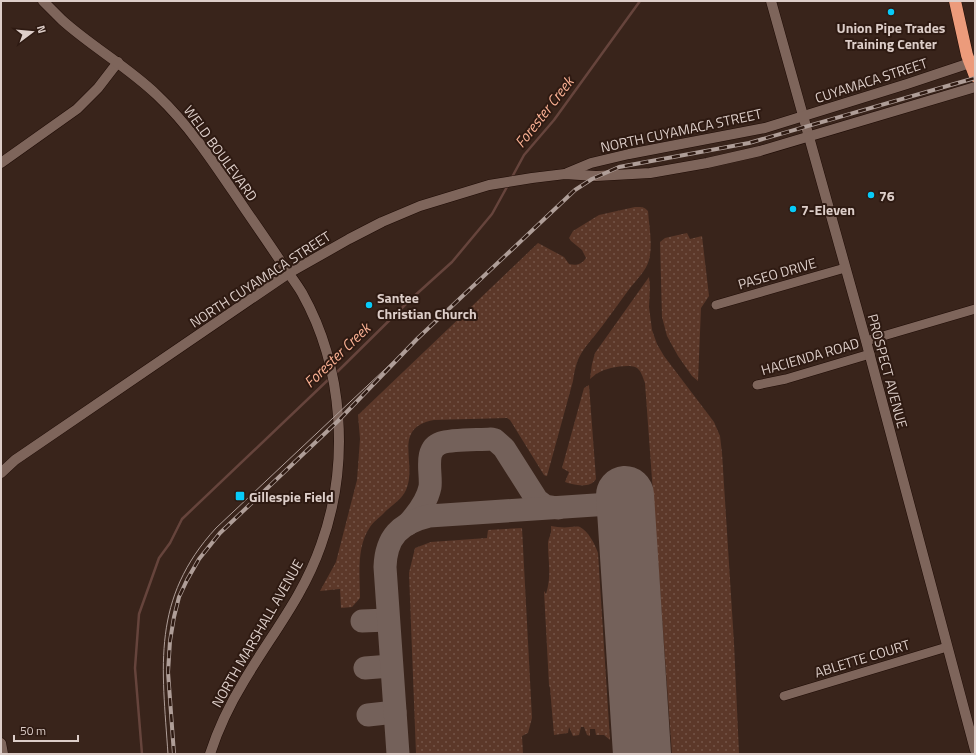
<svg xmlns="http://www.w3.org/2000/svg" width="976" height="755" viewBox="0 0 976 755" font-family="'Titillium Web',sans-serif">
<defs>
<pattern id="grass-dots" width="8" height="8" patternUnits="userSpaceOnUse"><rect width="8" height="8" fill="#5c3829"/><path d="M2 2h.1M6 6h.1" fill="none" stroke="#735447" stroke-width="1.8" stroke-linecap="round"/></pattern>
</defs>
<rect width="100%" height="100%" fill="#39241b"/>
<!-- grass -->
<g fill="url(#grass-dots)">
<path d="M635,207C640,207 644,206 648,211C649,226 653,245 649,260C646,271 637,279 630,288C621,300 612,313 603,325C586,348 577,351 573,381L547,476H546L544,475L510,420L507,418L434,420C391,428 418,463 406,490C401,501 391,505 383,514C379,518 373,522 370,527C356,547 360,576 360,598L352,607L341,608L340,589L320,591L336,562L357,480L360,439L358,415L538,243L564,257L569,264C577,266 582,264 586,258L582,250L571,241L569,238L573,231L599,215Z"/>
<path d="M687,233L690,239L702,236L709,296L701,308L698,381L692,376L678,356L667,336L662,317L660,242L665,238Z"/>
<path d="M649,277L650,287L649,307L652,330L657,344L664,356L714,422L720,436L722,453L734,643L739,754H672L645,383C643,378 641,369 635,367C627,364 605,368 598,373C595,374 593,377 590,379L592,364L595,353Z"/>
<path d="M589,385L596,479C590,489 574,485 565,482L569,472L562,468L584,388Z"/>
<path d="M551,526C557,527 564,528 570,527C573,527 577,526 580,527C588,531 595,544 598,553L610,740L604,735H596L595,729H590V736L587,735L584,727H581L579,735L573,736L569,727L568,733L554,735L550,688L549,685L544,591L546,594C552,575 548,562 548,544C548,537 552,536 551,526Z"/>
<path d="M522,528L532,718L528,733L522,736L523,754H416L409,573L415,548L431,542L487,538L488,530Z"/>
</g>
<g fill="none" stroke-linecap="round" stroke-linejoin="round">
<!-- stream -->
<g stroke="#66443c" stroke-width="2.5">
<path d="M511,179L524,155L554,120L640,1"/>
<path d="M334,375L411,299L452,262L492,214L508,185"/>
<path d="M142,754L135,668L139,614L159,558L170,543L182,519L330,378"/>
</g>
<!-- taxiway -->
<g stroke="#74615a" stroke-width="23">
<path d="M408,524C417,514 427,502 430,487C432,474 423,449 441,443C453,439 478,440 491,439L495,440L504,448L537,500L545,506L558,508"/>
<path d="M362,621L388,620"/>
<path d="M365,668L391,666"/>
<path d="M368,715L395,712"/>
<path d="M398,754L385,567C386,537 400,523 429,516L625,503"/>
</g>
<!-- runway -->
<path stroke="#74615a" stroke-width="58" d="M625,495L642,754"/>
<defs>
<g id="minor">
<path d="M716,305L845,268"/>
<path d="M866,341L975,309"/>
<path d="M757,385L786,379L870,354"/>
<path d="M784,696L947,647"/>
</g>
<g id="tertiary">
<path d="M1,163L77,109L98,88L118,62"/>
<path d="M1,743L3,754"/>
</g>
<g id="secondary">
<path d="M43,1C49,7 56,14 62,20C92,47 128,67 157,95C193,129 219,171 247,212C260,231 274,251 287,271C292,278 298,286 302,293C344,368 350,465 321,545C303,597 271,635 244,681C230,704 218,729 210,754"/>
<path d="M771,1L866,341L975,750"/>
<path d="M567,173L591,163L629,154L765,128L907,84L970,63"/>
<path d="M1,473L15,460L289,273L349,239L382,222L420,206L489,185L532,178L565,174L596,176L650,173L707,163L760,151L975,87"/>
</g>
<path id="motorway" d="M955,1L967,55L975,76"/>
</defs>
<!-- minor casing -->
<use href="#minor" stroke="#1f0c06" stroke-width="10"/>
<!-- tertiary casing -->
<use href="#tertiary" stroke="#1f0c06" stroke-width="11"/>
<!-- secondary casing -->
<use href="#secondary" stroke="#1f0c06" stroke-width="11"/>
<!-- motorway casing -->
<use href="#motorway" stroke="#1f0c06" stroke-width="13"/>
<!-- minor -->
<use href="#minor" stroke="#7e655b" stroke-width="9"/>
<!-- tertiary -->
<use href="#tertiary" stroke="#7e655b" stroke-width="10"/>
<!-- secondary -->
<use href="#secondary" stroke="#7e655b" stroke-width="10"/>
<!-- motorway -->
<use href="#motorway" stroke="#ec9b7b" stroke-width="12"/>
<!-- tram -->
<path stroke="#af9e98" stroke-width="1" d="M168,754C162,666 151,599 216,528L417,339"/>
<defs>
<path id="rail" d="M174,754L168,672L170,641L174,617L179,597L187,580L199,559L220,533L338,421L417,339L575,190L592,179L619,167L749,143L975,78"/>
</defs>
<!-- rail casing -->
<use href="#rail" stroke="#af9e98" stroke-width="4"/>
<!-- rail -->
<use href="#rail" stroke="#2e1a12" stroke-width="2.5" stroke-dasharray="8" stroke-linecap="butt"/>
</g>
<!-- markers -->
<g fill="#07cbf9" stroke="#2e1a12" stroke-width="1.5">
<circle cx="891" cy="12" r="4"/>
<circle cx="871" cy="195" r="4"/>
<circle cx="793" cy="209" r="4"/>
<circle cx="369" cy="305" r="4"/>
<rect x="235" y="491" width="10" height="10" rx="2"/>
</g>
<g text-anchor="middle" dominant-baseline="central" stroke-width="4" stroke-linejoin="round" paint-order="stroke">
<!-- poi labels -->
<g font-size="14" font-weight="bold" fill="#ddcec9" stroke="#2e1a12" text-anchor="start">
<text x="891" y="27" text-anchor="middle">Union Pipe Trades<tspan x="891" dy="16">Training Center</tspan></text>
<text x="879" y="195">76</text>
<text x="801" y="209">7-Eleven</text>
<text x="377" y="297">Santee<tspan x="377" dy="16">Christian Church</tspan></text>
<text x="249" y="496">Gillespie Field</text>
</g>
<!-- street labels -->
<g font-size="14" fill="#ddcec9" stroke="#2e1a12">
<text transform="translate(871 80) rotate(-18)">CUYAMACA STREET</text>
<text transform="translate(681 130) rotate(-12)">NORTH CUYAMACA STREET</text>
<text transform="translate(221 153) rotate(54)">WELD BOULEVARD</text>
<text transform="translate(777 273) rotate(-16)">PASEO DRIVE</text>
<text transform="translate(260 279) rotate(-33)">NORTH CUYAMACA STREET</text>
<text transform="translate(810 356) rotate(-16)">HACIENDA ROAD</text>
<text transform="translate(888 371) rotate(75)">PROSPECT AVENUE</text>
<text transform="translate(257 633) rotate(-60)">NORTH MARSHALL AVENUE</text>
<text transform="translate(862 658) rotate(-17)">ABLETTE COURT</text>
</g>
<!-- water labels -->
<g font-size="15" font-style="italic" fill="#fbb194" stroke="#2e1a12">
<text transform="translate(544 112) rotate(-52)">Forester Creek</text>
<text transform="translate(337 355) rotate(-44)">Forester Creek</text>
</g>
</g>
<!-- border -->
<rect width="976" height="755" fill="none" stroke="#ddcec9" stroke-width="4"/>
<!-- north arrow -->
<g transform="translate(32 32) rotate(74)" stroke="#2e1a12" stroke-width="3" paint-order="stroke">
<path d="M0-3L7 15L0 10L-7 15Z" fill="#ddcec9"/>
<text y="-6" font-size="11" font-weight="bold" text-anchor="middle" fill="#ddcec9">N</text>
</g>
<!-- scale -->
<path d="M14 735v6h64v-6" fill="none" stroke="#ddcec9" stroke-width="2"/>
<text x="20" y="735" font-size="12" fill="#ddcec9" stroke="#2e1a12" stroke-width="3" paint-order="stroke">50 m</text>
</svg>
